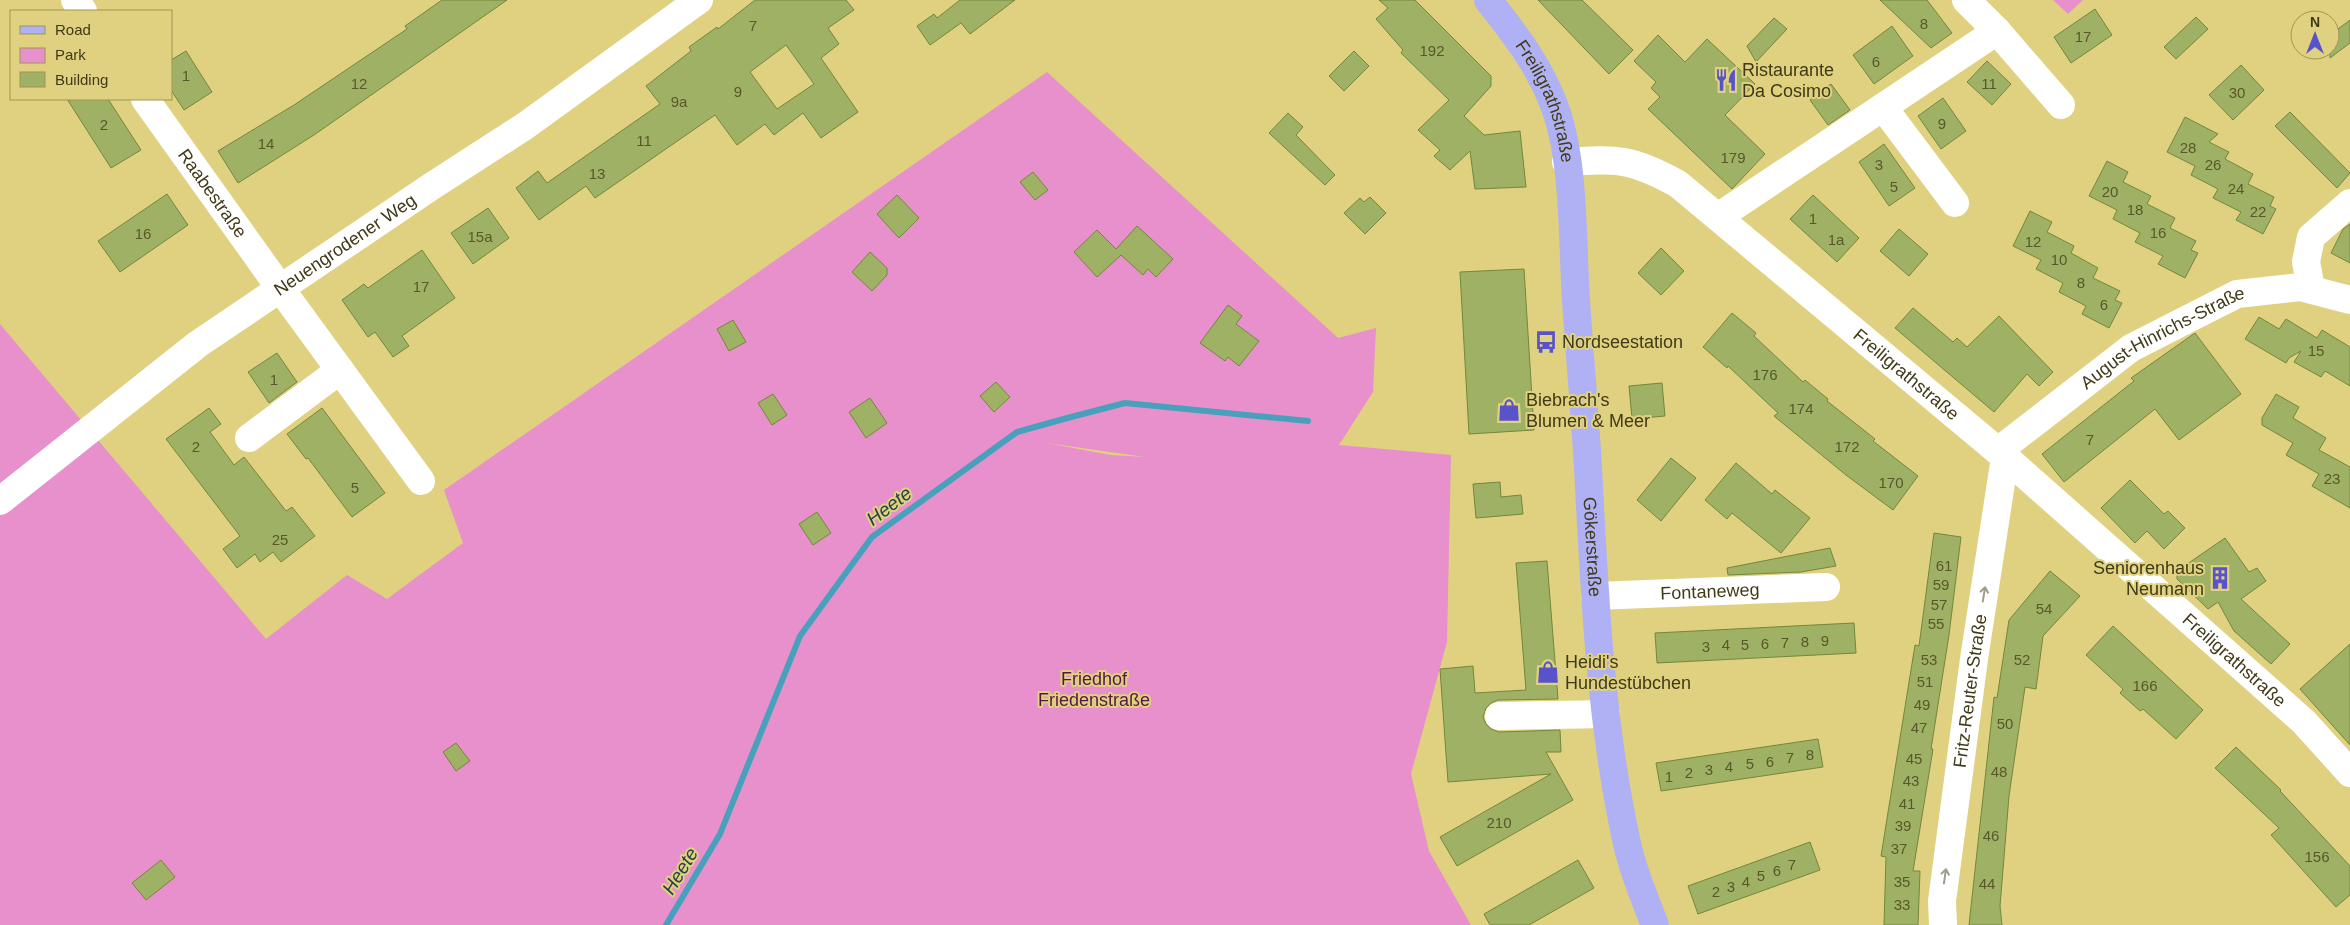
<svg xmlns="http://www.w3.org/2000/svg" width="2350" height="925" viewBox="0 0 2350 925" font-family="Arial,sans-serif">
<rect width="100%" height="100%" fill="#dfd17f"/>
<!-- green -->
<g fill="#e890cb" fill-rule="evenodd">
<path d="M2053,0H2083L2068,14Z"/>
<path d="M1047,72L1338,338L1376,328L1373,392L1339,445L1451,455L1447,642L1411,774L1429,851L1471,925H0V324L266,639L347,575L387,599L463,543L444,490ZM1046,443L1145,457L1111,455Z"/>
</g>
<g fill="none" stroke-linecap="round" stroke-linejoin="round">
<!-- stream -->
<path stroke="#48a1bc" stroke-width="6" d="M666,925L720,834L800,636L872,537L1017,432L1071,417L1125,403L1308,421"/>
</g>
<!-- building -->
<g fill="#9fb165" stroke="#75863a" fill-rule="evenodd">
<path d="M442,0H507L314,135L238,183L218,151L294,105L407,29L405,26Z"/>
<path d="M755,0H846L854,10L828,28L839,44L821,58L858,112L821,138L803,113L774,135L765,124L737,145L715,115L595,198L586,186L539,220L516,188L538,171L547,183L660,104L646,86L691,51L689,47L717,27L718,29ZM786,45L814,84L777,109L750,72Z"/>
<path d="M960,0H1015L970,34L961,23L930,45L917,26L934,14L937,18Z"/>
<path d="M1379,0H1415L1491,76V86L1464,116L1484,135L1520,131L1526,187L1475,189L1470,151L1450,170L1434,156L1440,150L1418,130L1449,100L1401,53L1403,50L1376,19L1388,8Z"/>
<path d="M1538,0H1582L1633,50L1609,74Z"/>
<path d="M1880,0H1927L1952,33L1931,48Z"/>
<path d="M2095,9L2112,35L2071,63L2054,37Z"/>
<path d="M2196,17L2208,29L2176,59L2164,47Z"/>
<path d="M1774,18L1787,29L1756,62L1747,46Z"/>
<path d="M2350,20V43L2330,58V35Z"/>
<path d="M1892,26L1913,56L1874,84L1853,55Z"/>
<path d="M1658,35L1685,62L1707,39L1755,84L1725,115L1765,154L1732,189L1648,109L1660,97L1651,88L1656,82L1634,61Z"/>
<path d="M186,51L212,92L184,110L171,90V60Z"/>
<path d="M1354,51L1369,66L1344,91L1329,76Z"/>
<path d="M1987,61L2011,84L1992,105L1967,82Z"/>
<path d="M2241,65L2264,90L2233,120L2209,95Z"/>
<path d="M1831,84L1850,110L1828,125L1810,100Z"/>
<path d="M1943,98L1966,131L1941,149L1918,116Z"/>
<path d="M67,99H108L141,150L111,168Z"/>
<path d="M2290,112L2350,173L2337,188L2275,126Z"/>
<path d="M1288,113L1303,127L1296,135L1335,175L1325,185L1269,133Z"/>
<path d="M2185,117L2218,134L2209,142L2229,152L2225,159L2253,174L2248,184L2274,197L2270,206L2276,209L2263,234L2236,220L2241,212L2213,198L2218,189L2191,175L2195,166L2167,152Z"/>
<path d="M1884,144L1915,188L1889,206L1859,162Z"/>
<path d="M2107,161L2128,172L2123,182L2151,196L2147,204L2175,218L2170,228L2196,241L2191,250L2198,253L2185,278L2158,264L2163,256L2135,242L2140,233L2113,219L2117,210L2089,196Z"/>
<path d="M1033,172L1048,190L1035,200L1020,182Z"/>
<path d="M167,194L188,225L120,272L98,241Z"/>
<path d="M897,195L919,218L899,238L877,214Z"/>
<path d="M1813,195L1859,238L1837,262L1790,219Z"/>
<path d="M1370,197L1386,213L1365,234L1344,213L1360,198L1364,202Z"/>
<path d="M488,208L509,238L473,264L451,233Z"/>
<path d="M2030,211L2052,222L2047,232L2074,246L2071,253L2098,268L2093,278L2120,291L2115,300L2122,303L2109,328L2082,314L2086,306L2059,292L2063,283L2036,269L2041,260L2013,246Z"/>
<path d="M2350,224V263L2331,253L2343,229Z"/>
<path d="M1137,226L1173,259L1156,277L1148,269L1143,275L1121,255L1097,277L1074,252L1097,230L1116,249Z"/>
<path d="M1899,229L1928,254L1909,276L1880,251Z"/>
<path d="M1661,248L1684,271L1661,295L1638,273Z"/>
<path d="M422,250L455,298L402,336L409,346L393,357L375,332L368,337L342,300L364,284L368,288Z"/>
<path d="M870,252L887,268V275L872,291L852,272Z"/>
<path d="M1524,269L1534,430L1469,434L1460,272Z"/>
<path d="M1228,305L1242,316L1236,324L1259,341L1239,366L1228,357L1225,361L1200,343Z"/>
<path d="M1913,308L1953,342L1957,338L1967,347L1999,316L2053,372L2039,386L2027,374L1994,412L1895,328Z"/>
<path d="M1732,313L1756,333L1754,336L1803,382L1805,380L1828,399L1827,401L1875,439L1873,441L1918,476L1893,510L1846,475L1774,416L1778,413L1728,366L1727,368L1703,347Z"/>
<path d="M2259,317L2279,329L2286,319L2317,338L2322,330L2350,347V386L2325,371L2321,377L2294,362L2301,351L2289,358L2286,363L2245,339Z"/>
<path d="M733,320L746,342L729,351L717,329Z"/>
<path d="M2195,333L2241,394L2179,440L2155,409L2064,482L2042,454L2134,381L2131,378Z"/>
<path d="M277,353L297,382L269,403L248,372Z"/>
<path d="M996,382L1010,397L994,412L980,396Z"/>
<path d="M1662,383L1665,416L1632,419L1629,386Z"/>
<path d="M773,394L787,415L772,425L758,403Z"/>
<path d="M2276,394L2299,407L2293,418L2326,438L2319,450L2350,467V508L2312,486L2319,474L2286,455L2293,443L2262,425V418Z"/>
<path d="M870,398L887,423L866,438L849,412Z"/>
<path d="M209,408L221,424L210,432L234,465L244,457L286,511L292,507L315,536L281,562L273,552L260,562L255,554L237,568L223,549L240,536L166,439Z"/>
<path d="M322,408L385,493L352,517L308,458L306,459L287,434Z"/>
<path d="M1671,458L1696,478L1661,521L1637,500Z"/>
<path d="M1736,463L1772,494L1775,490L1810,518L1781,553L1732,513L1727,519L1705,500Z"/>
<path d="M2130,480L2164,514L2168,511L2185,528L2164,549L2147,531L2135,543L2101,508Z"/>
<path d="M1500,482L1501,497L1521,495L1523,514L1476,518L1473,484Z"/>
<path d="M817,512L831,533L813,545L799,524Z"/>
<path d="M1934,533L1961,537L1949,635L1931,749H1933L1913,871H1920L1918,925H1884L1886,857L1881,856L1915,645L1919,646Z"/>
<path d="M2225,538L2249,572L2257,568L2266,581L2241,599L2290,644L2271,664L2234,631L2218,602L2208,609L2177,579V571Z"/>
<path d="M1830,548L1836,566L1801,572L1728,575L1727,568Z"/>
<path d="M1547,561L1558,699L1498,700L1491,703L1486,708L1483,717L1486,724L1491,729L1499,732L1560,730L1561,752H1546L1573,800L1457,866L1440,837L1551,774L1448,782L1440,669L1473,666L1475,693L1526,690L1516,563Z"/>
<path d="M2050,571L2080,596L2043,636L2036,689L2025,687L2009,796L2000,906L2002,925H1969L1994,697L1997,698L2009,620Z"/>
<path d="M1854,623L1856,653L1657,663L1655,633Z"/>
<path d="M2113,626L2203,710L2176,739L2143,709L2140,711L2120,693L2123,689L2086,655Z"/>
<path d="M2350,644V745L2300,689Z"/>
<path d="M1818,739L1823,767L1661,791L1656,763Z"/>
<path d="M456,743L470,761L456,771L443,752Z"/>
<path d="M2236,747L2281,790L2280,791L2350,866V895L2336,907L2271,835L2279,828L2215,768Z"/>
<path d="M1810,842L1820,870L1698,914L1688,886Z"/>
<path d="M161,860L175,877L146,900L132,883Z"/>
<path d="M1578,860L1594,888L1529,925H1490L1484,914Z"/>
</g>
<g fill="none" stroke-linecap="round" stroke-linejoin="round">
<!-- minor -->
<g stroke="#fff" stroke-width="28">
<path d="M75,0L83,11"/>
<path d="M1966,0L1997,31L2061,105"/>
<path id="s1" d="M145,99L280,288L421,481"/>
<path d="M1883,107L1955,203"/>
<path id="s2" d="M1566,162C1617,158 1633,159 1678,184L2005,457L2304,722L2350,773"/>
<path d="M1718,217L1997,31"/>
<path d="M2311,288L2306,262L2311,237L2350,203"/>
<path d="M249,438L340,370"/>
<path id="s3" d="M1998,451L2131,348L2237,294L2300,287L2350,300"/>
<path id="s4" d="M0,501L198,344L432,186L525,126L699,0"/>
<path id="s5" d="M1595,596L1826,587"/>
<path d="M1499,716L1606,714"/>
<path id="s6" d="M1943,925L1942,901L1974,659L2005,457"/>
</g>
<!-- major -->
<path stroke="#b0b0f4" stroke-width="28" id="s7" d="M1488,0C1514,33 1539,65 1554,105C1575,159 1572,241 1576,300C1580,362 1586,424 1589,486C1595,604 1601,723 1626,839C1632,868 1644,897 1655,925"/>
</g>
<!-- one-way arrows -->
<defs><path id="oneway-shaft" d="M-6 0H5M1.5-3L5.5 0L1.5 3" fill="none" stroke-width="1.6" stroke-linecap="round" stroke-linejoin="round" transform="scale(1.25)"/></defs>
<g stroke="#a09c8c">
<use href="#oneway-shaft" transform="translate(1984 594) rotate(-81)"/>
<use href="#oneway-shaft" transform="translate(1945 876) rotate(-82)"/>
</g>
<!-- icons -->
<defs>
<symbol id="restaurant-bare" viewBox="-9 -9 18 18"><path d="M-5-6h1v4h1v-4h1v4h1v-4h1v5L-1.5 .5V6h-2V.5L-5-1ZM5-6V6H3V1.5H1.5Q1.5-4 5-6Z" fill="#5953cb" stroke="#dfd17f" stroke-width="2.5" paint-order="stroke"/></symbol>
<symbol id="bus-bare" viewBox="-9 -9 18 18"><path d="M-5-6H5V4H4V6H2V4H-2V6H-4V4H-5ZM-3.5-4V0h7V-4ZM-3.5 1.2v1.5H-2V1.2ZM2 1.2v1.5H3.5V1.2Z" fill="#5953cb" stroke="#dfd17f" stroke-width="2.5" paint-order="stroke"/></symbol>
<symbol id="shop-bare" viewBox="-9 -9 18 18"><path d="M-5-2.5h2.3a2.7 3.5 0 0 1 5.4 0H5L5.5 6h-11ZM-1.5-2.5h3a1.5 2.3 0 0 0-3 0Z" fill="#5953cb" stroke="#dfd17f" stroke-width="2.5" paint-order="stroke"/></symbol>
<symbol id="building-bare" viewBox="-9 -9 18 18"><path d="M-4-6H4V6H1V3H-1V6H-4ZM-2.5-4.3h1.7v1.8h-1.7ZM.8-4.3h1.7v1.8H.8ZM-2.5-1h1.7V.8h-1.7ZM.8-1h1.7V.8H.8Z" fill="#5953cb" stroke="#dfd17f" stroke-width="2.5" paint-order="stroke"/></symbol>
</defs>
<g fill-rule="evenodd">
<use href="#restaurant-bare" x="1710" y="64" width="32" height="32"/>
<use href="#bus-bare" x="1530" y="326" width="32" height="32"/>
<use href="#shop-bare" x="1493" y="394" width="32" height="32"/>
<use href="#building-bare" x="2204" y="562" width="32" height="32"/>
<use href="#shop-bare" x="1532" y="656" width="32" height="32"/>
</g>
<g text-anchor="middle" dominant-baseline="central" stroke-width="4" stroke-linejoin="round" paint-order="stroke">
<!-- number labels -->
<g font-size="15" fill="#58582b">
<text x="1924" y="23">8</text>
<text x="753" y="25">7</text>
<text x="2083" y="36">17</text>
<text x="1432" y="50">192</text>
<text x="1876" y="61">6</text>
<text x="186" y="75">1</text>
<text x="359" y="83">12</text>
<text x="1989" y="83">11</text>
<text x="738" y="91">9</text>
<text x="2237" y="92">30</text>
<text x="679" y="101">9a</text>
<text x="1942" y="123">9</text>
<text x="104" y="124">2</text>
<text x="644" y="140">11</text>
<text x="266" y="143">14</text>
<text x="2188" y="147">28</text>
<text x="1733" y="157">179</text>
<text x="1879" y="164">3</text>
<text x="2213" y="164">26</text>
<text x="597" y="173">13</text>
<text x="1894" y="186">5</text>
<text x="2236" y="188">24</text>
<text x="2110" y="191">20</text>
<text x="2135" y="209">18</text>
<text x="2258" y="211">22</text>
<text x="1813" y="218">1</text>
<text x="2158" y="232">16</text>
<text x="143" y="233">16</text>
<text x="480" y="236">15a</text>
<text x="1836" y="239">1a</text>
<text x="2033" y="241">12</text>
<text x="2059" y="259">10</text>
<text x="2081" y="282">8</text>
<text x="421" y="286">17</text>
<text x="2104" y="304">6</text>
<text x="2316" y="350">15</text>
<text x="1765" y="374">176</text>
<text x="274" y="379">1</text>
<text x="1801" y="408">174</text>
<text x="2090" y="439">7</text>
<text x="196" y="446">2</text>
<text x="1847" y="446">172</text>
<text x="2332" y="478">23</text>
<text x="1891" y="482">170</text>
<text x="355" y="487">5</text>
<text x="280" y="539">25</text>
<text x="1944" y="565">61</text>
<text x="1941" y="584">59</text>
<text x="1939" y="604">57</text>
<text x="2044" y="608">54</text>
<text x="1936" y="623">55</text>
<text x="1825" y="640">9</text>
<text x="1805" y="641">8</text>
<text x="1785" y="642">7</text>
<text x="1765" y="643">6</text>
<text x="1726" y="644">4</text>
<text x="1745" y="644">5</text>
<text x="1706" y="646">3</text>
<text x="1929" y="659">53</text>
<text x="2022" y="659">52</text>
<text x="1925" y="681">51</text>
<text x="2145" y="685">166</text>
<text x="1922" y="704">49</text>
<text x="2005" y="723">50</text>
<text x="1919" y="727">47</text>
<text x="1810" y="754">8</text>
<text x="1790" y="757">7</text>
<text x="1914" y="758">45</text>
<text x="1770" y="761">6</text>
<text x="1750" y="763">5</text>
<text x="1729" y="766">4</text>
<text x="1709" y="769">3</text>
<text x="1999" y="771">48</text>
<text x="1689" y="772">2</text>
<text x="1669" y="776">1</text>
<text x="1911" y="780">43</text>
<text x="1907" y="803">41</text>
<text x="1499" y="822">210</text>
<text x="1903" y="825">39</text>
<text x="1991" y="835">46</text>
<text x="1899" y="848">37</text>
<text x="2317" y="856">156</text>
<text x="1792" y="864">7</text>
<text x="1777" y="870">6</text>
<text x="1761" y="875">5</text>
<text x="1746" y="881">4</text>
<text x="1902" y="881">35</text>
<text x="1987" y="883">44</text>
<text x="1731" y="886">3</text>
<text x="1716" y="891">2</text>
<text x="1902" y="904">33</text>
</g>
<!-- poi labels -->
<g font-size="18" fill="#403a18" stroke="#dfd17f" text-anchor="start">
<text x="1742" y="70">Ristaurante<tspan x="1742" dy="21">Da Cosimo</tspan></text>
<text x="1562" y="342">Nordseestation</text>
<text x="1526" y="400">Biebrach's<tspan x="1526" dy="21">Blumen &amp; Meer</tspan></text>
<text x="2204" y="568" text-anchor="end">Seniorenhaus<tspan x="2204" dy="21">Neumann</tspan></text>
<text x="1565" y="662">Heidi's<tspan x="1565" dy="21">Hundestübchen</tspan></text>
</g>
<!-- street labels -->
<g font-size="18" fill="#403a18" stroke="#dfd17f">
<text stroke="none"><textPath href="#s7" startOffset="118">Freiligrathstraße</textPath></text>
<text stroke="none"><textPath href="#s1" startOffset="116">Raabestraße</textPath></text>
<text stroke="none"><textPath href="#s4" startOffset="430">Neuengrodener Weg</textPath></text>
<text stroke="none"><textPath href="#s3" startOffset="201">August-Hinrichs-Straße</textPath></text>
<text stroke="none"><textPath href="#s2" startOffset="414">Freiligrathstraße</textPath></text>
<text stroke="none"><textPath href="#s7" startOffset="569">Gökerstraße</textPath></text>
<text stroke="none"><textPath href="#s5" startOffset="115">Fontaneweg</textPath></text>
<text stroke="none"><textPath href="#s2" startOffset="849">Freiligrathstraße</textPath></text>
<text stroke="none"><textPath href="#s6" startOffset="236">Fritz-Reuter-Straße</textPath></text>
</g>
<!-- park labels -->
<g font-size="18" fill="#571746" stroke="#dfd17f">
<text x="1094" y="679">Friedhof<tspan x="1094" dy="21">Friedenstraße</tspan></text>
</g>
<!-- water labels -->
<g font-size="19" font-style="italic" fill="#25414a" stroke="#dfd17f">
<text transform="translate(889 506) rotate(-37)">Heete</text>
<text transform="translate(680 871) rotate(-59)">Heete</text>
</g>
</g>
<!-- legend -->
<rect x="10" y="10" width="162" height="90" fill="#dfd17f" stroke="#9f9556"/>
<rect x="20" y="26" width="25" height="8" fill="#b0b0f4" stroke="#9f9556"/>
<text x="55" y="35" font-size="15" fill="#403a18">Road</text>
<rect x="20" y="48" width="25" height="15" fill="#e890cb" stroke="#9f9556"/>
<text x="55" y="60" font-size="15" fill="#403a18">Park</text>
<rect x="20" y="72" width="25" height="15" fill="#9fb165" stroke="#9f9556"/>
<text x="55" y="85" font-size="15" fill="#403a18">Building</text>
<!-- north arrow -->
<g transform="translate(2315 35)"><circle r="24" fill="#dfd17f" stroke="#9f9556"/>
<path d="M0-4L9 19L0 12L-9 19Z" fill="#5953cb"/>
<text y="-8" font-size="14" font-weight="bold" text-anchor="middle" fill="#403a18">N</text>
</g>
</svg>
